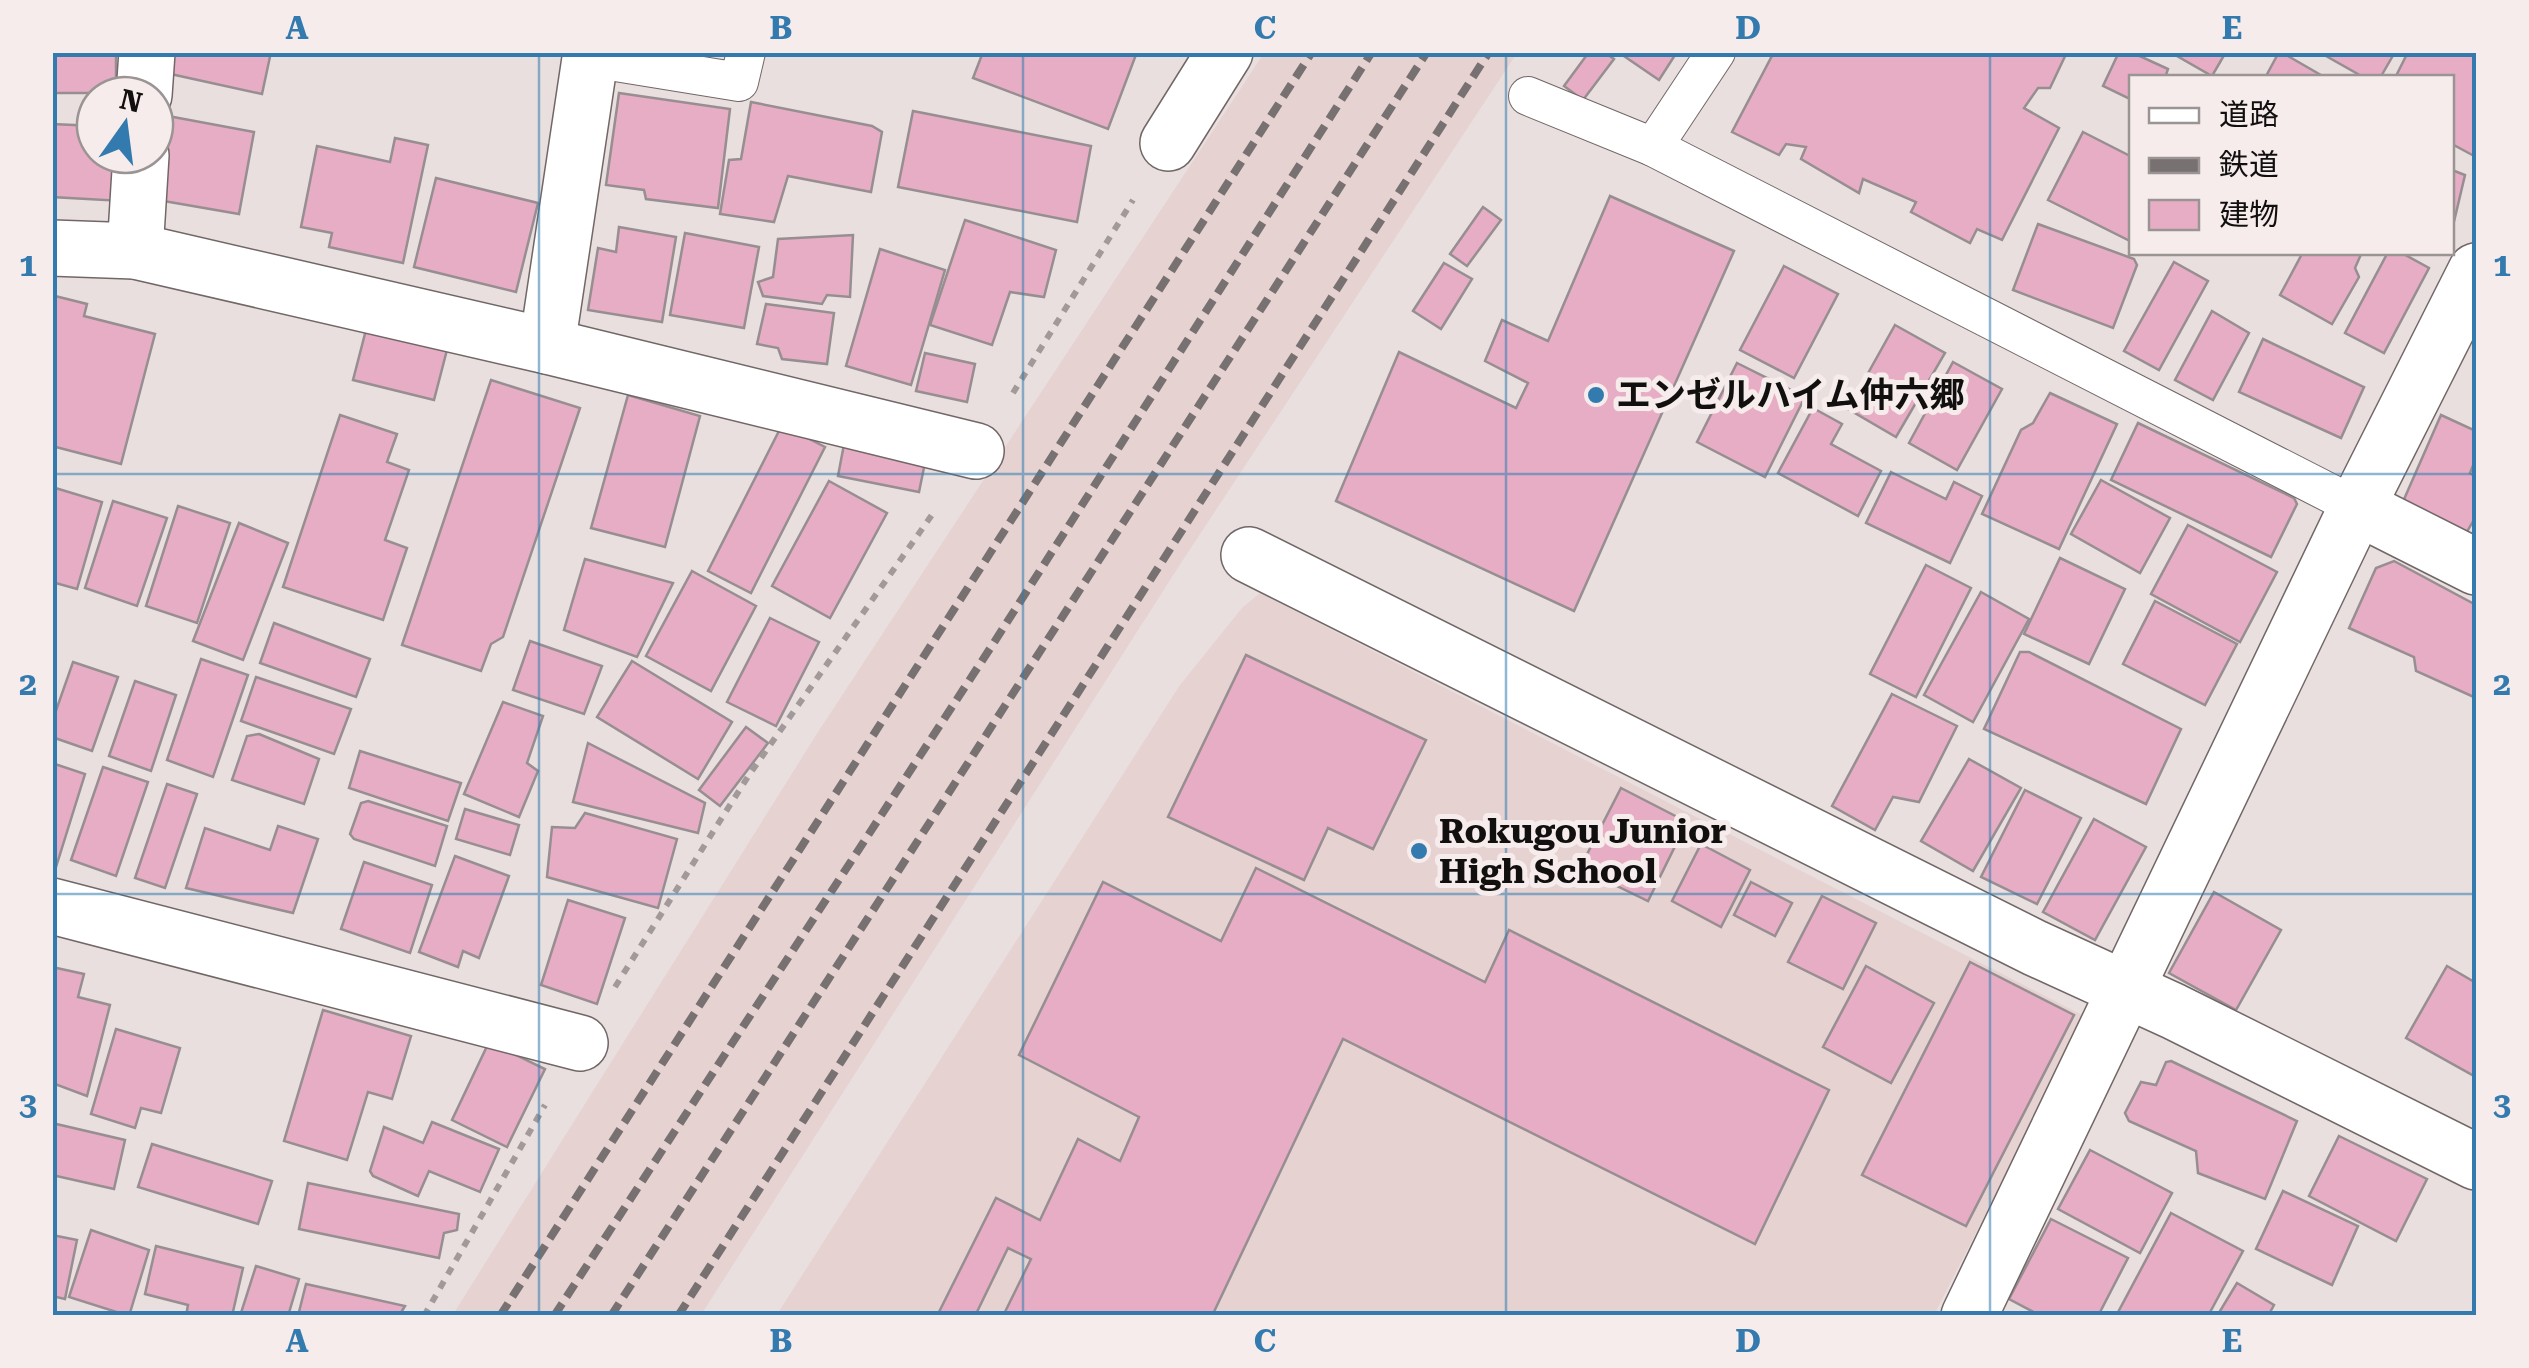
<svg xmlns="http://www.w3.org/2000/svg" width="2529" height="1368" viewBox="0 0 2529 1368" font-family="'Roboto Serif','Noto Sans JP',serif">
<rect width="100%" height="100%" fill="#eadfdf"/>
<!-- built -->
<g fill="#e5d2d1">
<path d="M1264,53H1517L1179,566L701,1315L452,1316L818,732Z"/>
<path d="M1260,593L2086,1017L1934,1315L776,1316L1180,685L1242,608Z"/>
</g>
<!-- building -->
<g fill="#e7adc4" stroke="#978e91" stroke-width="2.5">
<path d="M52,52H116V88L110,93H52Z"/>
<path d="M171,52H271L262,94L166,73Z"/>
<path d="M983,52H1137L1108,129L973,78Z"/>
<path d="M1589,52H1604L1614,59L1583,100L1564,86Z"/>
<path d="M1618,52H1677L1659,80Z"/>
<path d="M1774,52H2067L2050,88H2038L2024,108L2059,128L2002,240L1977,229L1970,243L1911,212L1916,202L1863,179L1859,193L1801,159L1806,147L1786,144L1779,155L1732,132Z"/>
<path d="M2119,52H2131L2168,69L2165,78H2132V100L2103,86Z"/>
<path d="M2170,52H2226L2212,76Z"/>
<path d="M2279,52H2281L2326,78H2265Z"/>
<path d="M2319,52H2395L2380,78H2365Z"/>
<path d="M2408,52H2472L2476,55V157L2452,144V78H2395Z"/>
<path d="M619,93L730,109L718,208L646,199L644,190L606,185Z"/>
<path d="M751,102L872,126L882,132L871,192L788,176L774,222L720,214L729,160L741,159Z"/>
<path d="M913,111L1091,146L1077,222L898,187Z"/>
<path d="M168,116L254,132L239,214L152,199Z"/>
<path d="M52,124L95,126V155H124L122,201L52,197Z"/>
<path d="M2083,132L2132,157V242L2048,200Z"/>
<path d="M395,138L428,145L403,263L329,247L332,233L301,227L317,146L390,162Z"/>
<path d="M2452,170L2465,175L2452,230Z"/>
<path d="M436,178L538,203L516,292L414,267Z"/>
<path d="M1610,196L1734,251L1574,611L1336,501L1399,352L1516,408L1528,383L1485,361L1502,320L1548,341Z"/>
<path d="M1483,207L1501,220L1467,266L1450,254Z"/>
<path d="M965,220L1056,250L1044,297L1010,292L992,345L930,325Z"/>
<path d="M2038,224L2134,259L2137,265L2113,328L2013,290Z"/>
<path d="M619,227L676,237L662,322L588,310L598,248L616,252Z"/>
<path d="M685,233L759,247L744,328L670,315Z"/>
<path d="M853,235L850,297L827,295L822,304L763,296L758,282L773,277L778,239Z"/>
<path d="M880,249L945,270L911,385L846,366Z"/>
<path d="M2303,252H2362L2355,268L2359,277L2332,324L2280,295Z"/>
<path d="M2388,252H2400L2429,268L2384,353L2345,333Z"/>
<path d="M2174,262L2208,281L2159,370L2124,351Z"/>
<path d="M1444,263L1472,279L1441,329L1413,311Z"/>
<path d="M1784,266L1838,294L1794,378L1740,350Z"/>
<path d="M55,296L87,304L84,316L155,334L121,464L52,446V306Z"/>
<path d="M766,304L834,313L827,364L782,359L778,348L757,344Z"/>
<path d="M2212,311L2249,333L2213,400L2175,380Z"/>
<path d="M1895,325L1945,353L1896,437L1848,409Z"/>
<path d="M367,326L448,346L434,400L353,380Z"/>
<path d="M2263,339L2364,387L2341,438L2239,392Z"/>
<path d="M925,353L975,364L967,402L916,391Z"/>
<path d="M1953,362L2002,389L1957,470L1909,443Z"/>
<path d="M1737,363L1805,397L1765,477L1697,442Z"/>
<path d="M491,380L580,408L503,637L491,644L481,671L402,645Z"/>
<path d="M2050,393L2117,424L2059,549L1982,514L2021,430L2033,423Z"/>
<path d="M628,395L700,416L665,547L591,528Z"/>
<path d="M1813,408L1842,424L1831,444L1881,471L1858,516L1778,473Z"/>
<path d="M340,415L397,434L387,462L409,470L385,540L407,548L383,620L283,587Z"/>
<path d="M2441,415L2476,431V458L2470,473L2476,477V516L2460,544L2398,513Z"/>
<path d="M2138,423L2294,498L2297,504L2271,557L2111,480Z"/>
<path d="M782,425L825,447L751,593L708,571Z"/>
<path d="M845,439L927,453L919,492L838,476Z"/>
<path d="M1891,472L1946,499L1954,482L1982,496L1950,563L1866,523Z"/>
<path d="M2101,480L2170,518L2140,573L2071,534Z"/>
<path d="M829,481L887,513L830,618L772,586Z"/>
<path d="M52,487L102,502L77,589L52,582Z"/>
<path d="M113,501L167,518L137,606L85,588Z"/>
<path d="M178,506L230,523L197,623L146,606Z"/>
<path d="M239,523L288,543L243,660L193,641Z"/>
<path d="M2188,525L2277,572L2240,642L2151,594Z"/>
<path d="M2060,558L2125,589L2089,664L2024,634Z"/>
<path d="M585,559L673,583L637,657L564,630Z"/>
<path d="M2394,561L2476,605V698L2416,671L2414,657L2349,628L2376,568Z"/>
<path d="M1926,565L1971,588L1916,697L1870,674Z"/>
<path d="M692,571L756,606L711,691L646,656Z"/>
<path d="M1981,592L2029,619L1973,722L1924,695Z"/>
<path d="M2155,601L2237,644L2205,705L2123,664Z"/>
<path d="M770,618L819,642L776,726L727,702Z"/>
<path d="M274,623L370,659L356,697L260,663Z"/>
<path d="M530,641L602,666L584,714L513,690Z"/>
<path d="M2020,652H2029L2181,729L2146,804L1984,729Z"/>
<path d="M1246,655L1426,740L1373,849L1328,828L1304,880L1168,817Z"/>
<path d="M201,659L248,675L213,777L167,760Z"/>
<path d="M632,661L732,722L698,779L597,717Z"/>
<path d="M73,662L118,677L92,751L52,737V722Z"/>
<path d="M256,677L351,709L334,754L241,721Z"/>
<path d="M135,681L176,695L151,771L109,756Z"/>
<path d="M1892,694L1957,726L1919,802L1893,797L1875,830L1832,806Z"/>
<path d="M503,702L543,716L527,763L538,771L519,817L464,794Z"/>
<path d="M746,727L768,743L720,806L699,790Z"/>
<path d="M259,734L319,759L304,804L232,780L247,736Z"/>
<path d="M588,743L705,803L698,833L573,802Z"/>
<path d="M360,751L461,783L448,821L349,788Z"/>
<path d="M1969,759L2021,788L1973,871L1921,841Z"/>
<path d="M52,763L85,774L56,867L52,866Z"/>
<path d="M103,767L148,782L116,876L71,860Z"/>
<path d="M167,784L197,794L165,888L135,878Z"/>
<path d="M1621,788L1687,822L1648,901L1580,868Z"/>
<path d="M2025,790L2081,818L2037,904L1981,877Z"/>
<path d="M368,801L447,826L435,866L354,839L350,834L361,803Z"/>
<path d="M465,809L519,825L510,855L456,839Z"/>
<path d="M585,813L677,839L658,908L547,877L552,827L575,828Z"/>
<path d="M2094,819L2146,847L2095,940L2043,912Z"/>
<path d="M278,826L318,839L293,913L186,888L205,828L270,850Z"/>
<path d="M1701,844L1750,870L1721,927L1672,901Z"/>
<path d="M455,856L509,876L479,958L463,951L458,967L419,952Z"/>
<path d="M364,862L432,885L410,953L341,929Z"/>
<path d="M1256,868L1485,982L1509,930L1829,1090L1755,1244L1343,1039L1212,1316H1003L1031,1259L1008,1248L975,1316H937L996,1198L1040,1220L1078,1139L1120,1161L1139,1117L1019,1055L1103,882L1221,941Z"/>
<path d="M1751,882L1792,903L1775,936L1734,915Z"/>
<path d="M2214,892L2281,930L2236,1010L2169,973Z"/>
<path d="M1822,896L1876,923L1843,989L1788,962Z"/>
<path d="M568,900L625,918L597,1004L541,985Z"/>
<path d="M1970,962L2074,1015L1966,1226L1862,1175Z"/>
<path d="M1866,966L1934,1003L1891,1083L1823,1047Z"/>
<path d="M2447,966L2476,983V1077L2406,1038Z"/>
<path d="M52,967L84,974L78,997L110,1005L87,1096L52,1083Z"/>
<path d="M323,1010L411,1036L392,1099L368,1092L347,1160L284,1141Z"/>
<path d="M116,1029L180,1048L161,1113L141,1108L135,1128L91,1114Z"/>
<path d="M489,1042L545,1069L507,1147L452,1120Z"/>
<path d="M2171,1061L2297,1121L2265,1199L2198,1173L2196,1151L2129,1121L2125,1113L2141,1082L2156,1085L2166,1062Z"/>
<path d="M432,1122L499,1149L480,1192L429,1171L418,1196L373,1176L370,1171L384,1127L423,1143Z"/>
<path d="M52,1123L125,1140L114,1189L52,1175Z"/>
<path d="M2339,1136L2427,1179L2396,1241L2309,1196Z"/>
<path d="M152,1144L272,1181L258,1224L138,1187Z"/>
<path d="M2090,1150L2172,1193L2140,1253L2058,1209Z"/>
<path d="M308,1183L459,1214L457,1230L444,1233L439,1258L299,1229Z"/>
<path d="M2283,1191L2358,1226L2332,1285L2256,1249Z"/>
<path d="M2171,1213L2243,1251L2208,1316H2116Z"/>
<path d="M2051,1219L2128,1258L2098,1316H2041L2009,1299Z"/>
<path d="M91,1230L149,1250L129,1316L69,1297Z"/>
<path d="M52,1235L77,1240L65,1299L52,1296Z"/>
<path d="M156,1246L243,1268L232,1316H186L188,1305L145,1294Z"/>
<path d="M256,1266L299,1279L288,1316H240Z"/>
<path d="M2237,1283L2274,1305L2268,1316H2217Z"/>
<path d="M306,1284L405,1306L399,1316H298Z"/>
</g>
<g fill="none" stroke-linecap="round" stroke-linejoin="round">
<defs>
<g id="service">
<path d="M591,58L739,82L746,52"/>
<path d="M1528,96L1653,147L1716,52"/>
<path d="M1653,147L2357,507"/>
</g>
<g id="minor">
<path d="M144,95L147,52"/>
<path d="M1168,143L1225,52"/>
<path d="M52,248L135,251L547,346L976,451"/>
<path d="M135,251L141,155"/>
<path d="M547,346L591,52"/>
<path d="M2357,507L2476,567"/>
<path d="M1249,555L2035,948L2173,1011L2476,1162"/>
<path d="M52,906L580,1043"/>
<path d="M1969,1316L2357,507L2476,271"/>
</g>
</defs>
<!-- service casing -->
<use href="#service" stroke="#716767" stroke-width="40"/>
<!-- minor casing -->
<use href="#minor" stroke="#716767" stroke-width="58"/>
<!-- path -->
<g stroke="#a29a9a" stroke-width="6" stroke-dasharray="8 8" stroke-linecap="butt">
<path d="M1013,393L1133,200"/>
<path d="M615,987L749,775L934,512"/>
<path d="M424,1316L545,1105"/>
</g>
<!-- service -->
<use href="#service" stroke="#fff" stroke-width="38"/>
<!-- minor -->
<use href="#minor" stroke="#fff" stroke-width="55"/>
<!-- rail -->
<g stroke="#787171" stroke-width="8" stroke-dasharray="15 8" stroke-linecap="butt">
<path d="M500,1316L1312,52"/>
<path d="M554,1316L993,644L1372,52"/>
<path d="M611,1316L1427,52"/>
<path d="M678,1316L1489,52"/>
</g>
</g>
<!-- grid -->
<path fill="none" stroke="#337aaf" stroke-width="2.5" stroke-opacity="0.55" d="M539,52V1316M1023,52V1316M1506,52V1316M1990,52V1316M52,474H2476M52,894H2476"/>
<!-- markers -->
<g fill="#337aaf" stroke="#f7ecec" stroke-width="4">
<circle cx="1596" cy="395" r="10"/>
<circle cx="1419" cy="851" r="10"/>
</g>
<g text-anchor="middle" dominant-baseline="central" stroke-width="10" stroke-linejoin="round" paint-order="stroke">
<!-- poi labels -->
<g font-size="35" font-weight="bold" fill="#120f0f" stroke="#f7ecec" text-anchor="start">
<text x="1616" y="395">エンゼルハイム仲六郷</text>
<text x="1439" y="831">Rokugou Junior<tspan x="1439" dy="40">High School</tspan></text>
</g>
</g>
<!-- border -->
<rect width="2529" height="1368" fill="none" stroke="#f7ecec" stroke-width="110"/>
<!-- legend -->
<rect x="2129" y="75" width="325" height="180" fill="#f7ecec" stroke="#9b9494" stroke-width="2.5"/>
<rect x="2149" y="108" width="50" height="15" fill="#ffffff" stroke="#9b9494" stroke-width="2.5"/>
<text x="2219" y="125" font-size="30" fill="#120f0f">道路</text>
<rect x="2149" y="158" width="50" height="15" fill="#787171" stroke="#9b9494" stroke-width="2.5"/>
<text x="2219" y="175" font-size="30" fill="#120f0f">鉄道</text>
<rect x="2149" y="200" width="50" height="30" fill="#e7adc4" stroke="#9b9494" stroke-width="2.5"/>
<text x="2219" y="225" font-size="30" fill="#120f0f">建物</text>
<!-- north arrow -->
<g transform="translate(125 125) rotate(14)"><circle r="48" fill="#f7ecec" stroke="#9b9494" stroke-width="2.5"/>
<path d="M0-8L18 38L0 25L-18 38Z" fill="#337aaf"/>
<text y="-15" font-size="28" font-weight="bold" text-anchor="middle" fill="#120f0f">N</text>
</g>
<rect x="55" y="55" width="2419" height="1258" fill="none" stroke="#337aaf" stroke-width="4"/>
<g font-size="32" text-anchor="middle" font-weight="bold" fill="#337aaf">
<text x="297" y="39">A</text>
<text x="781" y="39">B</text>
<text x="1265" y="39">C</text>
<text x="1748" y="39">D</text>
<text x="2232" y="39">E</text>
<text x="28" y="276">1</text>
<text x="2502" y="276">1</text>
<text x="28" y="695">2</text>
<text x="2502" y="695">2</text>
<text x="28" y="1115">3</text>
<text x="2502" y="1115">3</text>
<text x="297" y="1352">A</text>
<text x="781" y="1352">B</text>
<text x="1265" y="1352">C</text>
<text x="1748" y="1352">D</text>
<text x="2232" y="1352">E</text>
</g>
</svg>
